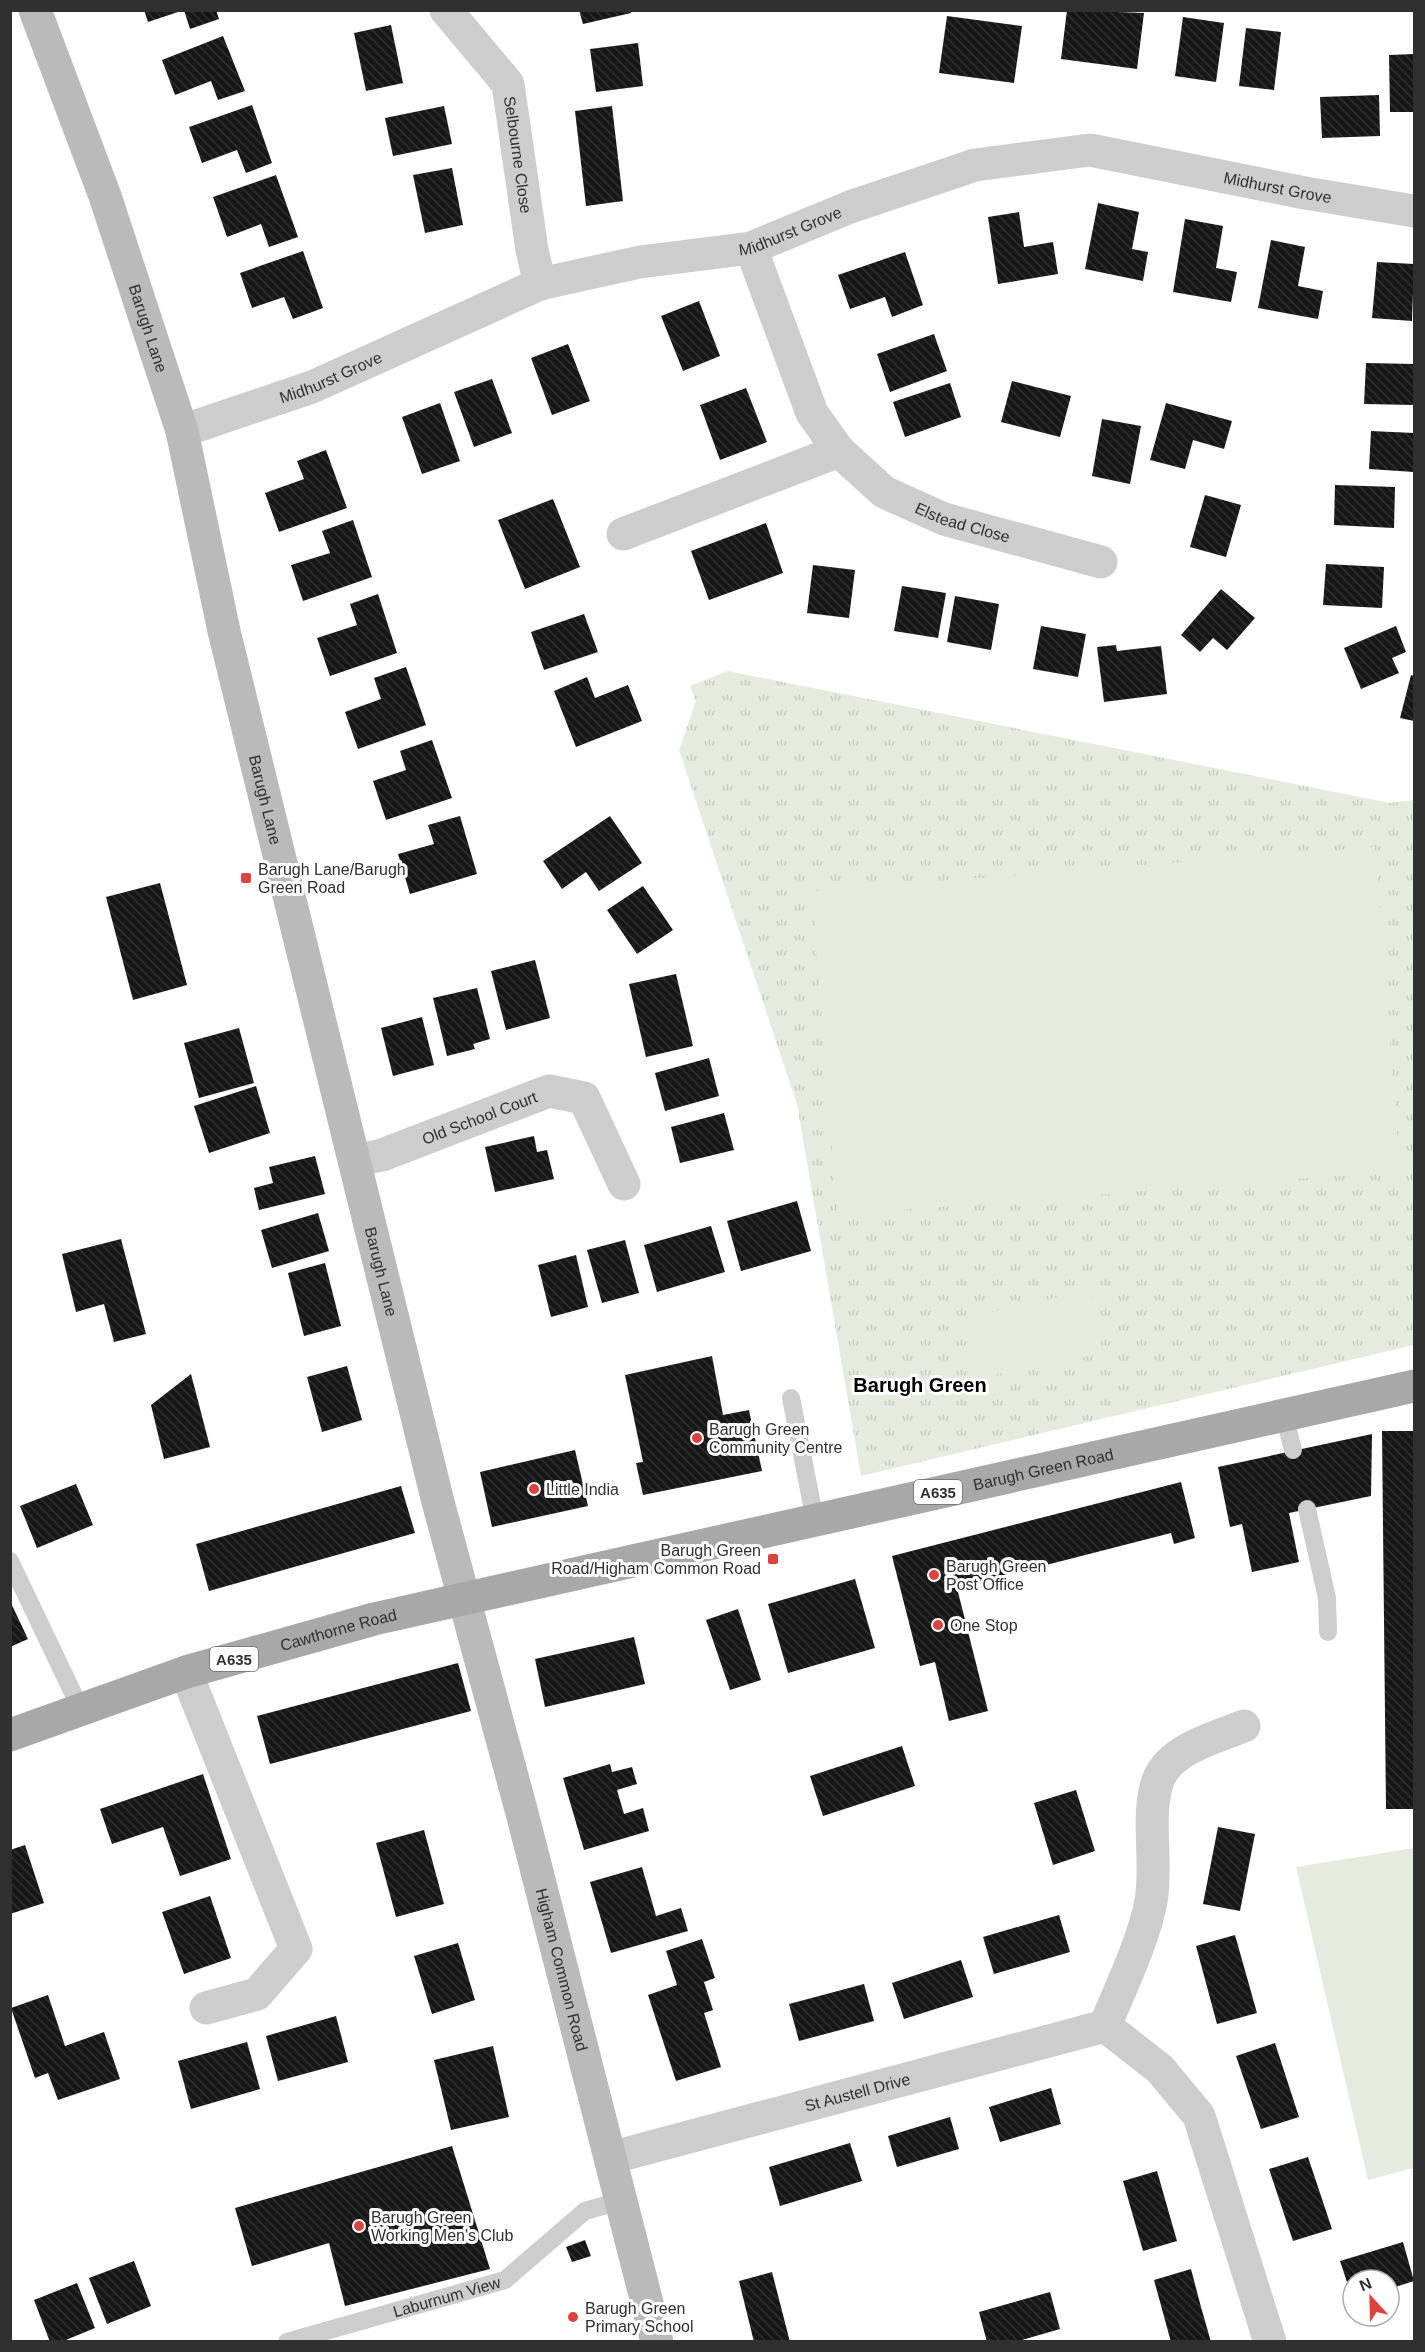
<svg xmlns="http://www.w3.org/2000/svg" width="1425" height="2352" viewBox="0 0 1425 2352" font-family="Arial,sans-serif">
<defs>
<pattern id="grass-tufts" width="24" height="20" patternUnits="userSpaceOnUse" patternTransform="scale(1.5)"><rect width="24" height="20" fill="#e5ecdf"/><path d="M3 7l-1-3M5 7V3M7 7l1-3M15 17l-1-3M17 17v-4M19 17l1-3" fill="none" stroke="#c5cbc0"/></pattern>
<pattern id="building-back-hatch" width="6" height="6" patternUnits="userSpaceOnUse" patternTransform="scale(1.5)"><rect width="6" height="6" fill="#171717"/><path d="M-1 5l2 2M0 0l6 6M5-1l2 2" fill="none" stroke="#303030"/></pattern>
</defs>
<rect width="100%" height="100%" fill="#fff"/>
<!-- grass -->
<path fill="url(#grass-tufts)" d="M728,671L1390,803L1414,800V1345L861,1476L797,1104L679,750L696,701L690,686Z"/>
<!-- garden -->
<g fill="#e5ecdf">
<path d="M1375,847L1400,1171L837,1215L812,891Z"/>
<path d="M1091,1290L1103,1353L978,1378L968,1317Z"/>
<path d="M1414,1848V2168L1368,2180L1296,1867Z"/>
</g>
<!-- building -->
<g fill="url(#building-back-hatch)">
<path d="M144,10H181V11L148,22Z"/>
<path d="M184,10H216L219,19L190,29Z"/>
<path d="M579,10H630L631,13L583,24Z"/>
<path d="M1067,10L1144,13L1137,69L1061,59Z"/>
<path d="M947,16L1022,26L1014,83L939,73Z"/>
<path d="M1183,17L1224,23L1216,82L1175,76Z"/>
<path d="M391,25L403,83L366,91L354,33Z"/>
<path d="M1246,28L1281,32L1274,90L1239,86Z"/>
<path d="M223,36L245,91L218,100L211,81L175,95L162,60Z"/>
<path d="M638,43L643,86L596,92L590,49Z"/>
<path d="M1414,54V112H1390L1389,55Z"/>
<path d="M1379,95L1380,136L1322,138L1320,97Z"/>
<path d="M252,105L272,163L246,173L237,150L202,163L189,127Z"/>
<path d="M444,106L452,144L393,156L385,118Z"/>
<path d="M612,106L623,201L586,206L575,111Z"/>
<path d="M452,168L463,225L425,233L413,175Z"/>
<path d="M276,175L298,237L269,247L261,224L227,237L213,197Z"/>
<path d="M1098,203L1139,212L1132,249L1148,252L1143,281L1085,269Z"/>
<path d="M1019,212L1024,247L1053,242L1058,274L998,284L988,217Z"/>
<path d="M1185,219L1223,226L1216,268L1237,272L1231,302L1173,292Z"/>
<path d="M1271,240L1305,247L1298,286L1323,291L1318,319L1258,308Z"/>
<path d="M303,251L323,308L293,319L284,297L252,308L240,273Z"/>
<path d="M905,252L923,305L892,317L885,297L850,309L838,275Z"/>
<path d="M1377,262L1414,264L1412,321L1372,318Z"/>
<path d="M699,301L720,356L683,371L661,316Z"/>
<path d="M934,334L947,371L890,392L877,354Z"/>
<path d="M568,344L590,401L552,415L531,358Z"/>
<path d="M1366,363L1414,364V405L1364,404Z"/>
<path d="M492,379L512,433L474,447L454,392Z"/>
<path d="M1012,381L1071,396L1060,437L1001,422Z"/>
<path d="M950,383L961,417L905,437L893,402Z"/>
<path d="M746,388L767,442L720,460L700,405Z"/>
<path d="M440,403L460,461L422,474L402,417Z"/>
<path d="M1166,403L1232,421L1224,449L1193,440L1185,469L1150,460Z"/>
<path d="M1102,419L1141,426L1130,484L1092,476Z"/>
<path d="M1371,431L1414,433V472L1369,469Z"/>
<path d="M326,450L347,508L279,532L265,493L304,479L297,461Z"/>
<path d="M1335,485L1395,487L1394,528L1334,525Z"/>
<path d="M1205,495L1241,505L1226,557L1190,547Z"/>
<path d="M553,499L580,567L525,589L498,520Z"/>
<path d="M353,520L372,577L303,601L291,565L330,553L322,531Z"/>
<path d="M766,523L783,573L709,600L691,551Z"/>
<path d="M1326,564L1384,567L1382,608L1323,605Z"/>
<path d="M813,565L855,570L849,618L807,613Z"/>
<path d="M902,586L946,593L938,638L894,631Z"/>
<path d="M1221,589L1255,618L1227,650L1213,638L1200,652L1181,635Z"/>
<path d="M378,594L397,653L330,676L317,638L357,625L350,604Z"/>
<path d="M955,596L999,604L991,650L947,642Z"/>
<path d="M584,614L598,652L544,670L531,632Z"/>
<path d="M1041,626L1086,634L1078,677L1033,669Z"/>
<path d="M1396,626L1406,652L1392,658L1399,673L1361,689L1344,648Z"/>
<path d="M1116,645L1117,651L1161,646L1167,694L1104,702L1097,647Z"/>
<path d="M406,667L426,725L358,749L345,712L381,699L374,678Z"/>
<path d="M1411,675L1414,676V721L1400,718Z"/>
<path d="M587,677L595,698L628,685L642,721L576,747L554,691Z"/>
<path d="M432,740L452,798L386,820L373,781L406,770L400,751Z"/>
<path d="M460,816L477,874L410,894L398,854L434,844L428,825Z"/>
<path d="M610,816L642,863L599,891L586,872L562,889L543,861Z"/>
<path d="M160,883L187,985L133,1000L106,897Z"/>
<path d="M643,886L673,930L637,954L607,910Z"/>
<path d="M535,960L550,1018L506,1030L491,971Z"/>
<path d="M676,974L693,1046L646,1057L629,984Z"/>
<path d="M477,988L490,1039L473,1044L475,1049L447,1056L433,998Z"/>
<path d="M422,1017L434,1065L393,1076L381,1028Z"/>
<path d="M239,1028L254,1083L199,1098L184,1043Z"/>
<path d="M709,1058L719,1096L665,1111L655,1073Z"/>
<path d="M256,1086L270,1133L209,1153L194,1106Z"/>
<path d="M724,1113L734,1150L680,1163L671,1127Z"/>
<path d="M534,1136L537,1152L547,1150L554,1179L495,1192L485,1147Z"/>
<path d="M315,1156L325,1194L259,1210L254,1188L273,1183L269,1167Z"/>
<path d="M797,1201L811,1251L741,1271L727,1221Z"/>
<path d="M318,1213L329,1251L272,1268L261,1230Z"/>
<path d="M711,1226L725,1272L657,1292L644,1245Z"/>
<path d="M121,1239L146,1334L114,1342L104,1304L76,1312L62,1254Z"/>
<path d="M625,1240L639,1293L602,1303L587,1250Z"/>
<path d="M576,1255L588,1307L551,1317L538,1265Z"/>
<path d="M325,1263L341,1326L304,1336L288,1273Z"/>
<path d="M712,1356L723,1415L749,1410L762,1471L643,1495L636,1463L643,1462L625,1375Z"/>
<path d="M347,1366L362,1420L322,1432L307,1377Z"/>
<path d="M191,1374L210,1447L164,1459L151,1405Z"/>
<path d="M1382,1431H1414V1809H1386Z"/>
<path d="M1372,1434L1371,1496L1289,1513L1299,1562L1252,1572L1242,1524L1230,1527L1218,1467Z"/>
<path d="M575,1450L588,1506L492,1527L480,1472Z"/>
<path d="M1181,1482L1195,1538L1174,1544L1171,1533L957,1588L988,1711L949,1721L935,1662L920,1666L892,1556Z"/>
<path d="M76,1484L93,1525L37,1548L20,1506Z"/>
<path d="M401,1486L415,1533L209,1591L196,1544Z"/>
<path d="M855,1579L875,1648L788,1673L768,1604Z"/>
<path d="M10,1601L28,1639L10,1647Z"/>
<path d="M738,1609L761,1680L730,1690L706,1620Z"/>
<path d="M634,1637L645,1684L545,1707L535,1659Z"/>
<path d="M458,1663L471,1711L270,1764L257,1716Z"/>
<path d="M902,1746L915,1786L823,1816L810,1776Z"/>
<path d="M610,1764L612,1772L632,1767L637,1784L617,1790L624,1814L643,1808L649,1831L584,1850L563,1778Z"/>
<path d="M203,1774L231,1859L180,1876L163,1827L112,1844L100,1809Z"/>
<path d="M1076,1790L1095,1851L1053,1865L1034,1803Z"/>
<path d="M1218,1827L1255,1834L1240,1911L1203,1904Z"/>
<path d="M424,1830L444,1904L396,1917L376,1843Z"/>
<path d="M25,1845L44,1903L10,1914V1850Z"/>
<path d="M642,1867L656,1916L681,1908L688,1931L611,1953L590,1882Z"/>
<path d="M210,1896L231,1958L184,1974L162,1912Z"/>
<path d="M1059,1915L1070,1952L994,1974L983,1937Z"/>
<path d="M1235,1935L1257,2013L1217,2024L1196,1946Z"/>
<path d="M702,1939L715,1978L704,1982L713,2010L704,2013L721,2067L676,2081L648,1995L677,1985L666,1951Z"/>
<path d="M458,1943L475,2000L432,2014L414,1956Z"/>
<path d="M961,1960L973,1997L904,2019L892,1983Z"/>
<path d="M864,1984L874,2021L799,2041L789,2004Z"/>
<path d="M48,1995L65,2046L104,2032L120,2079L58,2100L48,2073L35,2078L11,2008Z"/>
<path d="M336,2016L348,2062L278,2081L266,2036Z"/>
<path d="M247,2042L260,2089L191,2109L178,2061Z"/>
<path d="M1275,2043L1299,2117L1261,2129L1236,2056Z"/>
<path d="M493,2046L509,2117L451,2130L434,2060Z"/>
<path d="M1051,2088L1061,2124L1000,2142L989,2107Z"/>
<path d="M950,2117L959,2149L897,2167L888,2136Z"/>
<path d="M850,2143L862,2181L780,2206L769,2167Z"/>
<path d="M452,2146L490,2269L345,2306L329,2243L252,2266L235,2208Z"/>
<path d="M1308,2157L1332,2229L1293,2241L1269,2169Z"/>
<path d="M1157,2171L1177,2241L1143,2251L1123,2181Z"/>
<path d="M585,2240L591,2256L572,2262L566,2247Z"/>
<path d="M1403,2242L1414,2281L1389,2289V2280H1353V2300L1340,2261Z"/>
<path d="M134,2261L151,2306L107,2324L89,2278Z"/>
<path d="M1191,2269L1201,2307L1211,2342H1171L1154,2280Z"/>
<path d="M772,2272L790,2342H754L739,2281Z"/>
<path d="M77,2283L95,2328L61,2342H50L34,2300Z"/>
<path d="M1050,2292L1060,2329L1015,2342H987L979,2312Z"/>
</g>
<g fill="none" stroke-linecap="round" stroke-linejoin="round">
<!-- lane -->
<g stroke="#cdcdcd" stroke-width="18">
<path d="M791,1398L815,1520"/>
<path d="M1284,1415L1293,1450"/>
<path d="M1307,1509L1327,1598L1328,1632"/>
<path d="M10,1561L81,1710"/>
<path id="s1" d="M287,2342L505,2280L585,2211L620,2201"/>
</g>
<!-- street -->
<g stroke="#cdcdcd" stroke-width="33">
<path id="s2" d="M446,10L508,84L532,250L540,284"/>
<path id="s3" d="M751,248L812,413L839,451L884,492L944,519L1101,562"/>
<path id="s4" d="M182,431L312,387L540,284L640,262L751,248L850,207L975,165L1090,150L1305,193L1414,211"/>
<path d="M623,534L839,451"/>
<path id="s5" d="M355,1161L382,1155L549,1091L584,1098L624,1184"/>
<path d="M186,1672L296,1949L257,1994L206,2008"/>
<path d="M1105,2026C1120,1989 1144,1940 1151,1901C1158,1863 1145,1812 1159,1778C1172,1748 1217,1737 1244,1726"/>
<path id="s6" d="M610,2158L1105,2026L1160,2069L1199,2116L1270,2342"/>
</g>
<!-- secondary -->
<path stroke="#bababa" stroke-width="33" id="s7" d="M35,10L105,196L182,431L224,631L438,1502L522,1813L657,2342"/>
<!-- primary -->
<path stroke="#a8a8a8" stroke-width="33" id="s8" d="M10,1735L186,1672L374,1619L1414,1386"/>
</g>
<!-- markers -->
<g fill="#de423c" stroke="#fff" stroke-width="2">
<rect x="240" y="872" width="12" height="12" rx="3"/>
<circle cx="697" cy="1438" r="6"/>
<circle cx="534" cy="1489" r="6"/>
<rect x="767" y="1553" width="12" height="12" rx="3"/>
<circle cx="934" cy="1575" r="6"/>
<circle cx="938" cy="1625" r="6"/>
<circle cx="359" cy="2226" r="6"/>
<circle cx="573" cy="2317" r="6"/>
</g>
<g text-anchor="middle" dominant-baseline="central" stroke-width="6" stroke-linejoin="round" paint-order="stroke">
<!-- shield labels -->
<g fill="#fff" stroke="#6e6e6e" stroke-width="1.5">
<rect x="914" y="1480" width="48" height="24" rx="4.5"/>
<rect x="210" y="1647" width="48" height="24" rx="4.5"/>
</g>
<g font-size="15" font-weight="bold" fill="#303030">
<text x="938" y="1492">A635</text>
<text x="234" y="1659">A635</text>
</g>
<!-- street labels -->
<g font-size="16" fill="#303030" stroke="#fff">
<text stroke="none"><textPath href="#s2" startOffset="168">Selbourne Close</textPath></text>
<text stroke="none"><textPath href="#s4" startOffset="1148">Midhurst Grove</textPath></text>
<text stroke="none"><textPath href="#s4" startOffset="644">Midhurst Grove</textPath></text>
<text stroke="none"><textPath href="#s7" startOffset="338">Barugh Lane</textPath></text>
<text stroke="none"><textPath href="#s4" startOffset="158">Midhurst Grove</textPath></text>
<text stroke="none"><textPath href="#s3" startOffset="368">Elstead Close</textPath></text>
<text stroke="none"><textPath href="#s7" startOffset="824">Barugh Lane</textPath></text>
<text stroke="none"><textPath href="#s5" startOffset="132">Old School Court</textPath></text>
<text stroke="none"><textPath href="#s7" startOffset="1310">Barugh Lane</textPath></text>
<text stroke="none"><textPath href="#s8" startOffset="1068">Barugh Green Road</textPath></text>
<text stroke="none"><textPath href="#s8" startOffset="345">Cawthorne Road</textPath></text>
<text stroke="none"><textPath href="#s7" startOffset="2031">Higham Common Road</textPath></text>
<text stroke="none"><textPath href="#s6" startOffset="256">St Austell Drive</textPath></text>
<text stroke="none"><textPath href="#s1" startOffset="166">Laburnum View</textPath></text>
</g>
<!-- poi labels -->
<g font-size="16" fill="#303030" stroke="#fff" text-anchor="start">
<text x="258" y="869">Barugh Lane/Barugh<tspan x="258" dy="18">Green Road</tspan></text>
<text x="709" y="1429">Barugh Green<tspan x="709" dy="18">Community Centre</tspan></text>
<text x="546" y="1489">Little India</text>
<text x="761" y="1550" text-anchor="end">Barugh Green<tspan x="761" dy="18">Road/Higham Common Road</tspan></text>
<text x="946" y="1566">Barugh Green<tspan x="946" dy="18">Post Office</tspan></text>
<text x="950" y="1625">One Stop</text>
<text x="371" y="2217">Barugh Green<tspan x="371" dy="18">Working Men's Club</tspan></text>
<text x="585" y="2308">Barugh Green<tspan x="585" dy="18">Primary School</tspan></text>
</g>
<!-- quarter labels -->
<g font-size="20" font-weight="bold" fill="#000" stroke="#fff">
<text x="920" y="1385">Barugh Green</text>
</g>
</g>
<!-- border -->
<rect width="1425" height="2352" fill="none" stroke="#303030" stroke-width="24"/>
<!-- north arrow -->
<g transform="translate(1371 2298) rotate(338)"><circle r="28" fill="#ffffff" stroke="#acacac" stroke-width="1.5"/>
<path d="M0-4.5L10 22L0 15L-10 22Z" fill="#de423c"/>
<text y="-9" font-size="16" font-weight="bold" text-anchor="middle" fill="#303030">N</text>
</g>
</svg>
